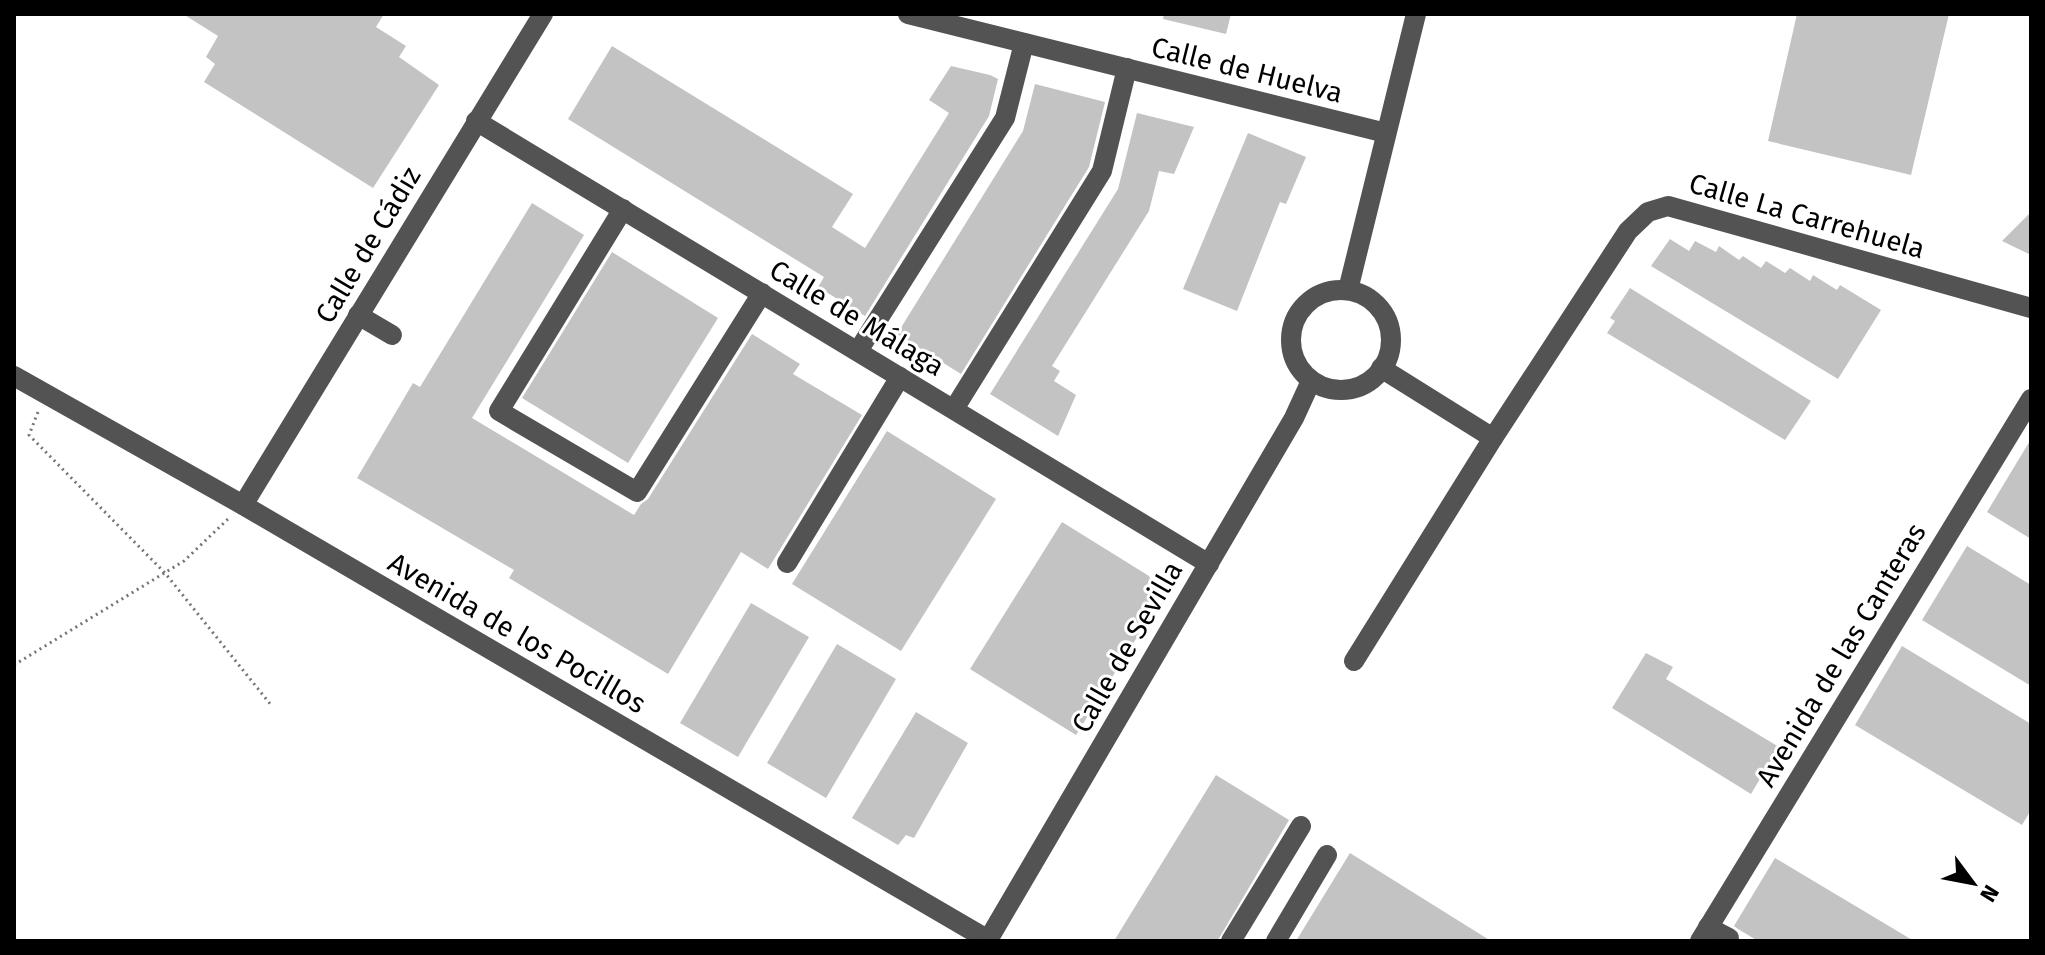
<svg xmlns="http://www.w3.org/2000/svg" width="2045" height="955" viewBox="0 0 2045 955" font-family="'Fira Sans',sans-serif">
<rect width="100%" height="100%" fill="#fff"/>
<!-- building -->
<g fill="#c3c3c3">
<path d="M183,14H384L376,27L406,46L399,57L439,85L373,188L204,82L215,64L206,57L218,36Z"/>
<path d="M1164,14H1231L1226,34L1163,19Z"/>
<path d="M1797,14H1949L1911,175L1768,141Z"/>
<path d="M612,46L853,194L832,227L865,248L949,113L929,100L951,66L990,75L998,79L989,116L865,316L818,287L824,277L568,119Z"/>
<path d="M1035,84L1105,102L1089,167L961,374L897,334L1023,131Z"/>
<path d="M1137,113L1194,127L1174,174L1159,171L1149,211L1052,366L1060,371L1054,381L1076,395L1058,436L990,394L1118,189Z"/>
<path d="M1248,133L1306,157L1286,204L1280,202L1237,311L1183,289Z"/>
<path d="M532,203L584,235L472,418L634,515L641,504L648,499L752,334L800,364L793,374L862,415L768,569L741,552L668,674L509,578L514,570L357,478L413,383L420,387Z"/>
<path d="M2031,212V255L2002,241Z"/>
<path d="M1670,239L1689,251L1695,241L1716,252L1719,246L1739,260L1743,256L1761,268L1766,261L1785,273L1790,268L1810,281L1813,275L1837,290L1840,285L1881,310L1838,379L1651,266Z"/>
<path d="M612,252L718,318L628,463L522,398Z"/>
<path d="M1630,288L1811,401L1785,440L1607,333L1615,321L1610,318Z"/>
<path d="M887,431L996,499L901,651L792,584Z"/>
<path d="M2031,439V539L1987,512Z"/>
<path d="M1062,522L1149,576L1156,593L1134,630L1139,634L1076,735L970,669Z"/>
<path d="M1967,546L2031,585V686L1922,620Z"/>
<path d="M751,603L809,637L738,757L680,723Z"/>
<path d="M837,644L896,679L826,798L767,763Z"/>
<path d="M1902,646L2031,724V810L2022,825L1855,725Z"/>
<path d="M1646,653L1673,667L1666,679L1779,747L1751,794L1612,708Z"/>
<path d="M916,712L968,743L914,838L906,835L898,845L852,818Z"/>
<path d="M1216,775L1289,820L1218,940L1114,941Z"/>
<path d="M1350,853L1491,941H1296Z"/>
<path d="M1775,858L1914,941H1758L1738,929L1734,926Z"/>
</g>
<g fill="none" stroke-linecap="round" stroke-linejoin="round">
<!-- path -->
<g stroke="#757575" stroke-width="3" stroke-dasharray="2 4" stroke-linecap="butt">
<path d="M38,412L29,435L165,573L271,705"/>
<path d="M14,665L184,561L228,519"/>
</g>
<!-- minor -->
<g stroke="#535353" stroke-width="20">
<path d="M908,14L1386,133"/>
<path d="M476,121L1209,564"/>
<path d="M623,209L499,411L637,492L762,293"/>
<path d="M1348,290L1416,14"/>
<circle cx="1341" cy="340" r="50"/>
<path d="M358,315L392,335"/>
<path d="M858,351L1005,118L1024,43"/>
<path d="M1381,368L1493,438"/>
<path d="M14,376L243,505L990,941"/>
<path d="M954,409L1102,171L1127,68"/>
<path d="M243,505L543,14"/>
<path d="M787,563L900,377"/>
<path d="M1354,661L1493,438L1628,231L1648,212L1668,206L2031,308"/>
<path d="M1708,927L1729,938"/>
<path d="M988,940L1294,418L1311,381"/>
<path d="M1231,941L1301,826"/>
<path d="M1276,941L1327,855"/>
<path d="M1700,941L2031,399"/>
</g>
</g>
<g text-anchor="middle" dominant-baseline="central" stroke-width="6" stroke-linejoin="round" paint-order="stroke">
<!-- street labels -->
<g font-size="28" fill="#000" stroke="#fff">
<text transform="translate(1247 70) rotate(14)">Calle de Huelva</text>
<text transform="translate(1807 216) rotate(16)">Calle La Carrehuela</text>
<text transform="translate(368 245) rotate(-59)">Calle de Cádiz</text>
<text transform="translate(857 318) rotate(31)">Calle de Málaga</text>
<text transform="translate(517 633) rotate(30)">Avenida de los Pocillos</text>
<text transform="translate(1127 647) rotate(-60)">Calle de Sevilla</text>
<text transform="translate(1841 655) rotate(-59)">Avenida de las Canteras</text>
</g>
</g>
<!-- border -->
<rect width="2045" height="955" fill="none" stroke="#000000" stroke-width="32"/>
<!-- north arrow -->
<g transform="translate(1973 883) rotate(122)" stroke="#ffffff" stroke-width="6" paint-order="stroke">
<path d="M0-6L14 30L0 20L-14 30Z" fill="#000000"/>
<text y="-12" font-size="22" font-weight="bold" text-anchor="middle" fill="#000000">N</text>
</g>
</svg>
